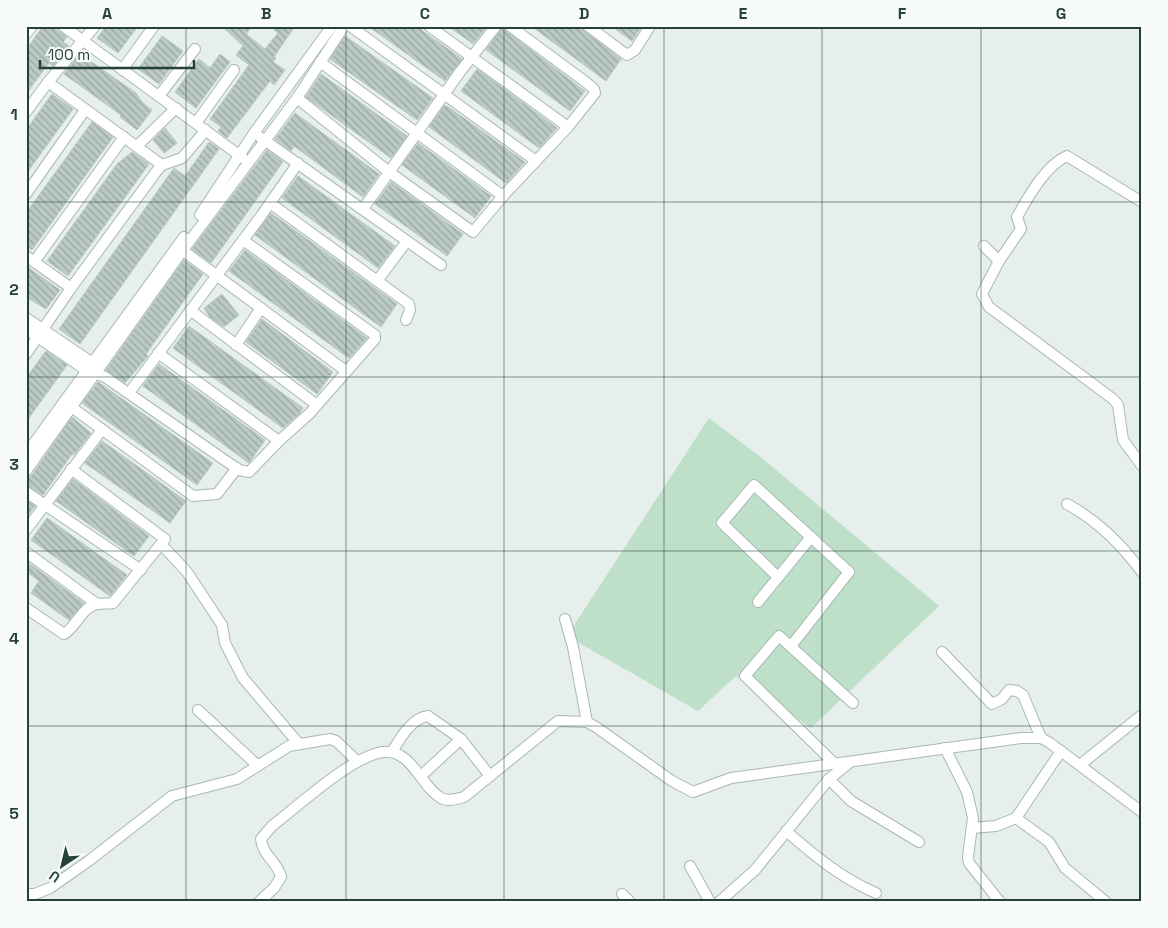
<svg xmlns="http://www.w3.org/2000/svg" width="1168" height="928" viewBox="0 0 1168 928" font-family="'Space Grotesk',sans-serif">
<defs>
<pattern id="building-back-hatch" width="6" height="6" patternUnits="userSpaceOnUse" patternTransform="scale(1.25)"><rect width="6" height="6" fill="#bbcac4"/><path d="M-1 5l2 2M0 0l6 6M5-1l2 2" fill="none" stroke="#98a6a0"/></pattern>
</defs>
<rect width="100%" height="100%" fill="#e6efeb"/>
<!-- grass -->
<path fill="#bfe0c8" d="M709,418L758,455L939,606L811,728L736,676L698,711L567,636Z"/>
<!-- building -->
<g fill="url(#building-back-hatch)" stroke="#b8c9c2">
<path d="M43,26H51L67,37L63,42L69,46L53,66L49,63L26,94V50Z"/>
<path d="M106,26H138L118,53L97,38Z"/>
<path d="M222,26H252L246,34L265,49L278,33L270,26H295L274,57L276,58L273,62L285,70L274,85L270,81L227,138L218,131L221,127L210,119L249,65L236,55L243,46Z"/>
<path d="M368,26H416L462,59L445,81Z"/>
<path d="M448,26H487L473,44Z"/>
<path d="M531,26H578L621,59L606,81Z"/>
<path d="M611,26H642L632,41Z"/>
<path d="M502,28L585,91L570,111L486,50Z"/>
<path d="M162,36L183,51L159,84L138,69Z"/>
<path d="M345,36L433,98L417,120L330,59Z"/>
<path d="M80,54L136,93L142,102L152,110L137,130L120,117L121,115L64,74Z"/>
<path d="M220,54L230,62L196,108L175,92L199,59L210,68Z"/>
<path d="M477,69L557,128L539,148L461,91Z"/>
<path d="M321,74L407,136L391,158L306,97Z"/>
<path d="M52,94L73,109L26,174V130Z"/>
<path d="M444,106H447L525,162L506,183L429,127Z"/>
<path d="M295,113L379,174L363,197L294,146L291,151L275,139Z"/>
<path d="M92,122L113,137L32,250L26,245V213Z"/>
<path d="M165,128L177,143L164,153L153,140Z"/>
<path d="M209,142L219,149L80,344L59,329L174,168L185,176Z"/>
<path d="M418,143L491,196L475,218L402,165Z"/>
<path d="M267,150L283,162L211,263L192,249Z"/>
<path d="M132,152L149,164L68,276L47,261L117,164Z"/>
<path d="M298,176L395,246L378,268L282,198Z"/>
<path d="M391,182L463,234L447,256L375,204Z"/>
<path d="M271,213L397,304L381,327L255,235Z"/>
<path d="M245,250L367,338L349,358L346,356L229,271Z"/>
<path d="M184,260L203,274L146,354L148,356L125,383L106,370Z"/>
<path d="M26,266L60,290L46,309L26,297Z"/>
<path d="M222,294L239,315L224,327L210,317L204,308Z"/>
<path d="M262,319L333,372L317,394L246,342Z"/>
<path d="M189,326L303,408L299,414L283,428L173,348Z"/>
<path d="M46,351L67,365L26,422V378Z"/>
<path d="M159,364L265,440L249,463L143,386Z"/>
<path d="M98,382L213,463L197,485L82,403Z"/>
<path d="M72,417L91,433L74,455L72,454L43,495L26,485V478L32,475Z"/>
<path d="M102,441L186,501L170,523L85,463Z"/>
<path d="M73,479L149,536L134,556L56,501Z"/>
<path d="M26,500L35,506L26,518Z"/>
<path d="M47,518L127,575L110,596L31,540Z"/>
<path d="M26,561L84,603L69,620L31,593L39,581L26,571Z"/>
</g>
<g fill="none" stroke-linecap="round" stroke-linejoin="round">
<defs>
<g id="street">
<path d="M63,26L243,158"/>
<path d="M350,26L536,161"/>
<path d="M429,26L568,127"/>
<path d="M588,26L627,55L635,50L650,26"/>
<path d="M26,34L32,26"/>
<path d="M320,62L503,196"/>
<path d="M122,70L154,26"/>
<path d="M48,82L162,165"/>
<path d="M159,96L195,49"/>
<path d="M297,98L389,172L473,232L503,196L568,127L595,93L594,89L587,83L510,26"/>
<path d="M26,112L48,82L95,26"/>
<path d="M196,123L234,70"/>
<path d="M260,137L441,265"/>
<path d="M137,146L176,108"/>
<path d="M26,194L85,110"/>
<path d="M1142,202L1067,156C1046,165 1028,197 1017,217L1021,229L999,261L982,294L989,307L1113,399L1118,405L1123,440L1142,466"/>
<path d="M270,203L409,304L410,310L406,320"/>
<path d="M363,209L460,72L496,26"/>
<path d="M200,215L254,133L332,26"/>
<path d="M984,246L999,261"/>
<path d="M178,247L346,371"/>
<path d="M26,256L71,288"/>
<path d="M34,262L124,137"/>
<path d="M377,281L407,241"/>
<path d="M190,310L317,405"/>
<path d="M26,318L97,366"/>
<path d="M26,329L86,370L105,377L239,470L249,472L279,441L310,413L375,339V335L243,240"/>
<path d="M236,345L261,308"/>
<path d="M158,353L279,441"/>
<path d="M26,354L71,288L156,172L162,165L182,158L206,130"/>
<path d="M129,393L261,216L298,163"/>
<path d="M70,406L193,496L217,494L237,468"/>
<path d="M26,454L184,237"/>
<path d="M26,471L183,250L297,98L344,26"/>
<path d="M26,492L141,570"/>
<path d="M1067,504C1098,521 1120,543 1142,572"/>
<path d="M26,530L101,431"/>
<path d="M161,544L187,572L222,625L225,643L243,678L299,744"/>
<path d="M26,552L97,604"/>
<path d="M778,577L722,523L754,485L849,572L791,646"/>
<path d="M758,602L811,537"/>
<path d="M26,608L64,634C76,627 82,607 97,604C102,603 108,604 113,603L165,539L71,469"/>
<path d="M565,619L573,647L587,722"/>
<path d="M942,652L992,704L1002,699L1009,690L1017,691L1023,695L1041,738"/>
<path d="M198,710L258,766"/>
<path d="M945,748L967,792L973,818L968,857L969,863L1000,902"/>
<path d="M392,752C400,738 412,718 428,716L461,739L490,776"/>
<path d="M835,764L745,676L779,636L853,703"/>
<path d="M1080,765L1142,715"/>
<path d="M421,776L461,739"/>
<path d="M829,779L851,801L919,842"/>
<path d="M1016,818L1061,751"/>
<path d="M972,828L996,826L1016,818L1049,842L1065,868L1106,902"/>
<path d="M786,831C815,856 841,878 876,893"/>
<path d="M690,866L710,902"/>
<path d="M26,894H35L50,888L90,860L172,796L237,779L289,746L330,739L336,741L357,761"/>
<path d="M622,894L630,902"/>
<path d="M259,902L274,888L281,877C278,862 262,855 261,839L272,826C298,806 352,756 383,752C412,749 421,787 441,798C448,802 456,799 464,797L558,721L587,722L596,727L672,781L693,792L731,778L1021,738H1041L1050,743L1142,812"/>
<path d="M719,902L755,870L829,779L849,763"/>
</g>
</defs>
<!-- street casing -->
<use href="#street" stroke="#a8b8b2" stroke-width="12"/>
<!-- street -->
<use href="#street" stroke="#fff" stroke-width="10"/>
</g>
<!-- grid -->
<path fill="none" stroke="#24423a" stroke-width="1" stroke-opacity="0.55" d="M186,26V902M346,26V902M504,26V902M664,26V902M822,26V902M981,26V902M26,202H1142M26,377H1142M26,551H1142M26,726H1142"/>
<!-- border -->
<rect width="1168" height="928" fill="none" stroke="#f7fbf9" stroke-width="55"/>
<!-- north arrow -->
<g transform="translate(62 866) rotate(215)" stroke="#f7fbf9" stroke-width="4" paint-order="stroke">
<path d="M0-4L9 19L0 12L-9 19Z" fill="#24423a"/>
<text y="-8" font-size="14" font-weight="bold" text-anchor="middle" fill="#24423a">U</text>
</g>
<!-- scale -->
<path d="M40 60v8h154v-8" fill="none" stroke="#24423a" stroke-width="2.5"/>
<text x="48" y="60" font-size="15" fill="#24423a" stroke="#f7fbf9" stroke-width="4" paint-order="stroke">100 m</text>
<rect x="28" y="28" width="1112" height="872" fill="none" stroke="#24423a" stroke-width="2"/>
<g font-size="16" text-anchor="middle" font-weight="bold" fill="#24423a">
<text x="107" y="19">A</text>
<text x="266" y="19">B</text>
<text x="425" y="19">C</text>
<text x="584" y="19">D</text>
<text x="743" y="19">E</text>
<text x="902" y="19">F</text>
<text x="1061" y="19">G</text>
<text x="14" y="120">1</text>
<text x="14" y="295">2</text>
<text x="14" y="470">3</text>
<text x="14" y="644">4</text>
<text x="14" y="819">5</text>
</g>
</svg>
